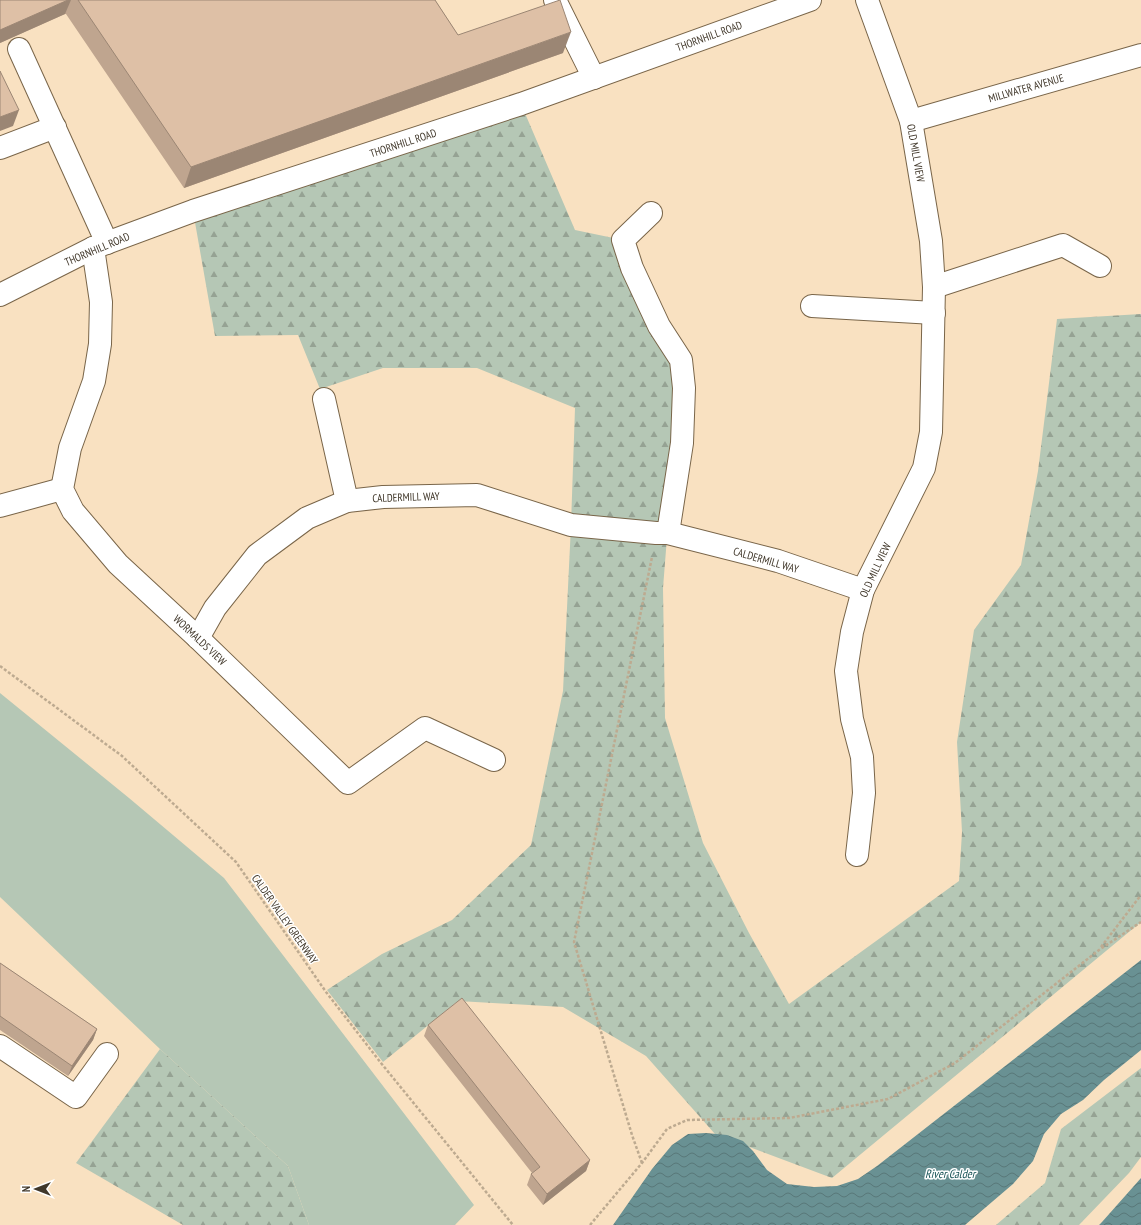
<svg xmlns="http://www.w3.org/2000/svg" width="1141" height="1225" viewBox="0 0 1141 1225" font-family="'PT Sans Narrow',sans-serif">
<defs>
<pattern id="forest-firs" width="22" height="20" patternUnits="userSpaceOnUse"><rect width="22" height="20" fill="#b5c7b5"/><path d="M5 1l3.5 6h-7zM16 11l3.5 6h-7z" fill="#95a293"/></pattern>
<pattern id="water-waves" width="16" height="10" patternUnits="userSpaceOnUse"><rect width="16" height="10" fill="#699193"/><path d="M0 5q4-4 8 0t8 0" fill="none" stroke="#587778"/></pattern>
</defs>
<rect width="100%" height="100%" fill="#f9e1c1"/>
<!-- grass -->
<path fill="#b5c7b5" d="M0,693L129,798L224,878L474,1205L455,1225H309L288,1166L160,1049L0,897Z"/>
<!-- forest -->
<g fill="url(#forest-firs)">
<path d="M521,104L575,230L623,240L681,360L663,588L665,718L703,843L749,933L789,1004L959,881L962,832L957,742L974,630L1021,565L1038,471L1057,319L1141,314V922L832,1178L715,1134L646,1056L563,1007L458,1001L383,1062L327,990L382,954L452,920L531,845L563,691L571,525L575,408L477,368H383L320,389L298,335L215,336L193,211Z"/>
<path d="M160,1049L288,1166L309,1225H183L76,1163Z"/>
<path d="M1141,1068V1157L1129,1173L1079,1225H996L1045,1183L1061,1129Z"/>
</g>
<!-- water -->
<g fill="url(#water-waves)">
<path d="M1141,960V1050L1104,1080L1083,1100L1061,1114L1044,1134L1033,1161L1013,1184L965,1225H613L652,1169L672,1145L688,1134L706,1133L727,1135L743,1141L753,1151L767,1170L787,1184L814,1187L837,1186L858,1179L877,1166Z"/>
<path d="M1141,1178V1225H1099L1102,1222Z"/>
</g>
<g fill="none" stroke-linecap="round" stroke-linejoin="round">
<defs>
<g id="minor">
<path d="M555,0L594,78"/>
<path d="M19,49L107,243"/>
<path d="M911,121L1141,55"/>
<path d="M0,148L55,127"/>
<path d="M651,213L623,240L632,268L659,326L681,360L684,388L682,443L668,533"/>
<path d="M93,248L101,302L100,344L94,381L70,448L62,489L73,511L118,564L198,638L348,783L425,728L494,760"/>
<path d="M934,287L1063,245L1100,266"/>
<path d="M812,306L934,313"/>
<path d="M324,399L347,501"/>
<path d="M0,506L62,489"/>
<path d="M198,638L215,608L257,555L307,518L347,501L383,497L477,495L571,525L656,533H668L778,561L863,590"/>
<path d="M857,855L864,793L862,757L852,719L846,671L852,632L863,590L924,468L931,432L934,287L931,241L911,121L867,0"/>
<path d="M0,1046L76,1097L107,1054"/>
</g>
<path id="major" d="M0,295L93,248L193,211L521,104L810,0"/>
</defs>
<!-- minor casing -->
<use href="#minor" stroke="#796549" stroke-width="24"/>
<!-- major casing -->
<use href="#major" stroke="#796549" stroke-width="24"/>
<!-- path -->
<g stroke="#bdaa90" stroke-width="2.5" stroke-dasharray="3 2" stroke-linecap="butt">
<path d="M0,666L122,756L236,862L326,992L381,1063L513,1225"/>
<path d="M1101,947L1141,895"/>
<path d="M642,1163L632,1135L574,942L652,557"/>
<path d="M590,1225L642,1163L667,1129L687,1120L789,1118L888,1099L955,1063L1099,950L1141,922"/>
</g>
<!-- minor -->
<use href="#minor" stroke="#fff" stroke-width="22"/>
<!-- major -->
<use href="#major" stroke="#fff" stroke-width="22"/>
</g>
<!-- wall -->
<g fill="#bfa58f">
<path d="M0,0H435L458,35L563,53L184,188L66,14H65L0,43Z"/>
<path d="M0,963L97,1029L93,1040L68,1076L0,1030Z"/>
<path d="M428,1025L590,1160L586,1171L543,1205L527,1185L531,1174L532,1173L424,1036Z"/>
</g>
<!-- shaded-wall -->
<g fill="#9b8674">
<path d="M68,0H71L65,14L0,43V30Z"/>
<path d="M571,32L563,53L184,188L191,167Z"/>
<path d="M19,110L13,126L0,131V117Z"/>
<path d="M97,1029L93,1040L68,1076L72,1066Z"/>
<path d="M590,1160L586,1171L543,1205L547,1194Z"/>
</g>
<!-- building -->
<g fill="#dec0a6" stroke="#9b8674">
<path d="M0,0H68L0,30Z"/>
<path d="M78,0H435L458,35L560,0L571,32L191,167Z"/>
<path d="M0,71L19,110L0,117Z"/>
<path d="M0,963L97,1029L72,1066L0,1016Z"/>
<path d="M462,998L590,1160L547,1194L531,1174L540,1167L428,1025Z"/>
</g>
<g text-anchor="middle" dominant-baseline="central" stroke-width="3" stroke-linejoin="round" paint-order="stroke">
<!-- street labels -->
<g font-size="11" fill="#40372a" stroke="#fff">
<text transform="translate(709 36) rotate(-20)">THORNHILL ROAD</text>
<text transform="translate(1026 88) rotate(-16)">MILLWATER AVENUE</text>
<text transform="translate(403 143) rotate(-18)">THORNHILL ROAD</text>
<text transform="translate(916 153) rotate(80)">OLD MILL VIEW</text>
<text transform="translate(97 249) rotate(-23)">THORNHILL ROAD</text>
<text transform="translate(406 497) rotate(-2)">CALDERMILL WAY</text>
<text transform="translate(766 560) rotate(16)">CALDERMILL WAY</text>
<text transform="translate(875 570) rotate(-65)">OLD MILL VIEW</text>
<text transform="translate(200 640) rotate(43)">WORMALDS VIEW</text>
<text transform="translate(285 919) rotate(55)">CALDER VALLEY GREENWAY</text>
</g>
<!-- water labels -->
<g font-size="12" font-style="italic" fill="#1c5659" stroke="#fff">
<text x="950" y="1173">River Calder</text>
</g>
</g>
<!-- north arrow -->
<g transform="translate(36 1189) rotate(270)" stroke="#ffffff" stroke-width="3" paint-order="stroke">
<path d="M0-3L7 15L0 10L-7 15Z" fill="#40372a"/>
<text y="-6" font-size="11" font-weight="bold" text-anchor="middle" fill="#40372a">N</text>
</g>
</svg>
